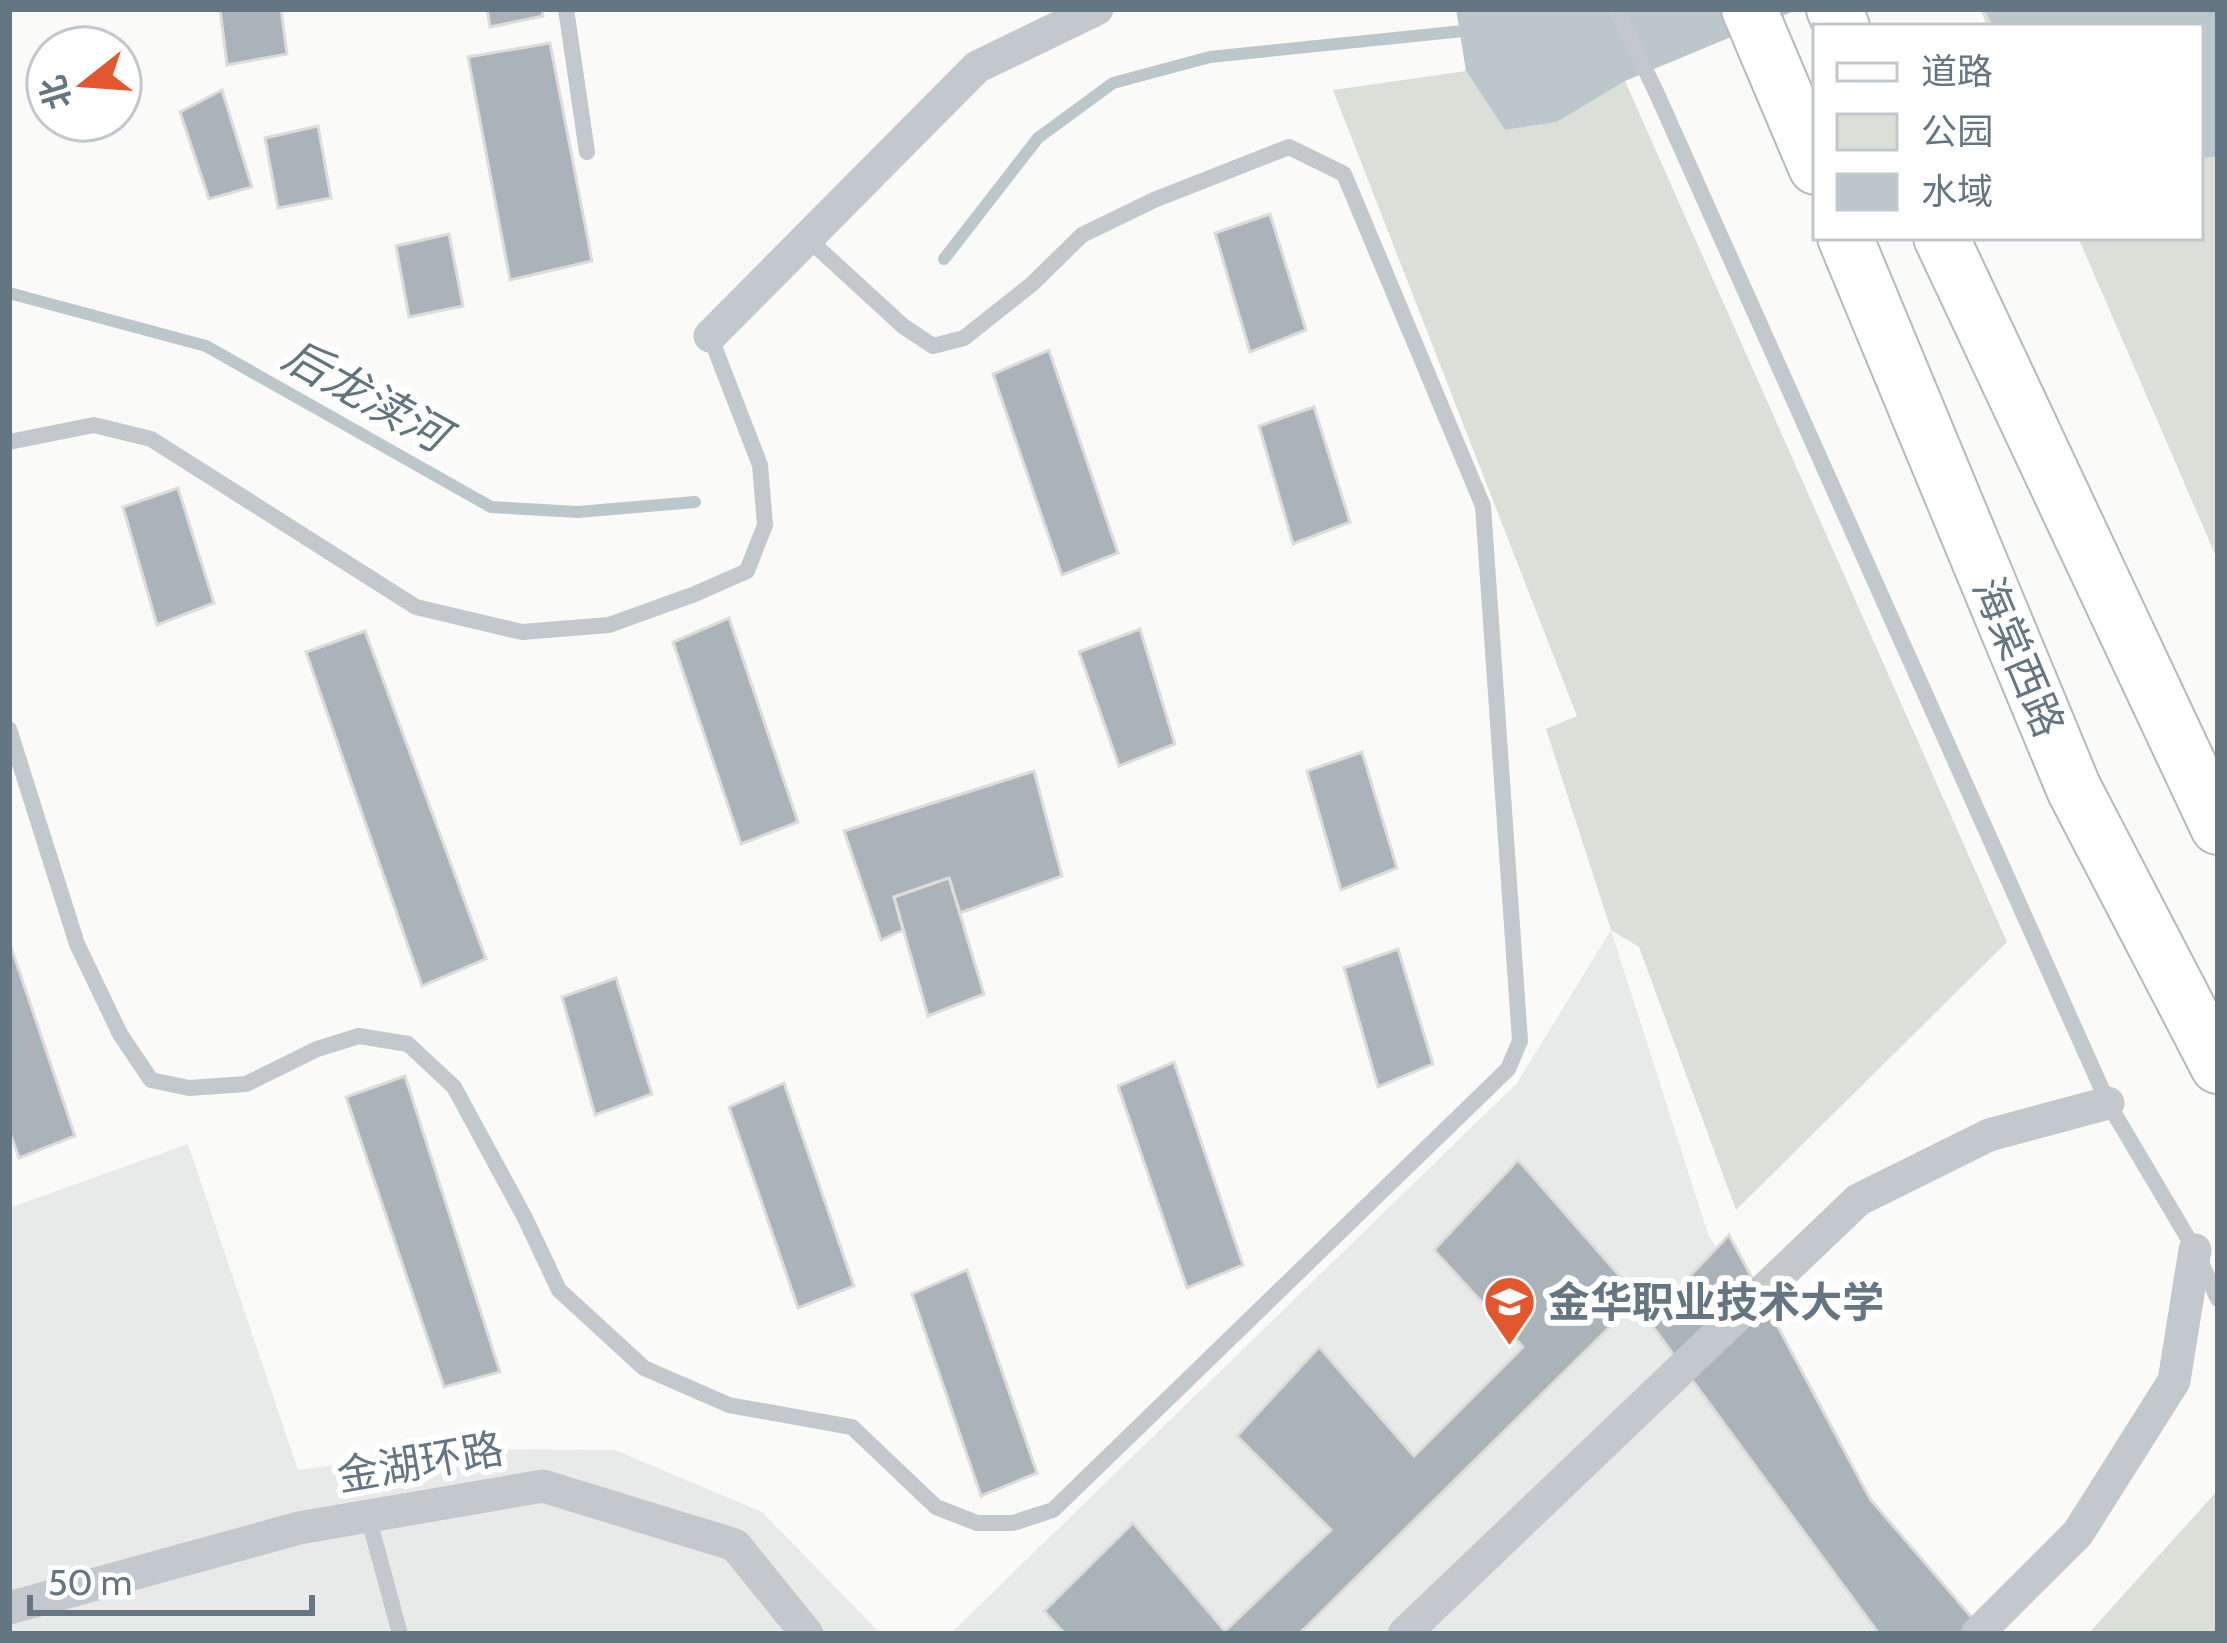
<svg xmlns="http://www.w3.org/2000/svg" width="2227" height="1643" viewBox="0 0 2227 1643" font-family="Cabin,'Noto Sans SC',sans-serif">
<rect width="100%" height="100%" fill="#fafaf8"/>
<!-- built -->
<g fill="#e8e9e9">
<path d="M1611,930L1708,1234L1838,1462L1986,1634H950L1517,1083Z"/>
<path d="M188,1144L298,1470L455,1449L615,1450L762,1512L881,1634H9V1208Z"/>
</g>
<!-- green -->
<g fill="#dadfd7">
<path d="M1980,9H2218V561L2078,237H2200V27H1988Z"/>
<path d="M1466,71L1505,130L1557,122L1625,81L2007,942L1736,1210L1639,947L1611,930L1546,729L1577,716L1333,90Z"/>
<path d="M2218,1490V1634H2088Z"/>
</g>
<!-- water -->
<g fill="#bbc7cb">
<path d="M1456,9H1799L1625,81L1557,122L1505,130L1466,71Z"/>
<path d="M1985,9H2218V156L2200,158V27H1993Z"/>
</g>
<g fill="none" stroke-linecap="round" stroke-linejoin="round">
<!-- stream -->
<g stroke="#bbc7cb" stroke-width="12">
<path d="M944,259L1038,138L1113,83L1210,57L1473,30"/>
<path d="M9,293L206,346L491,507L578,512L695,502"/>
</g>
</g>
<!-- building -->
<g fill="#aab3b9" stroke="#dcdcda" stroke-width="3">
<path d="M220,9H281L287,54L227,65Z"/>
<path d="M487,9H542L543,16L490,27Z"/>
<path d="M94,34L97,48H48V82L41,46Z"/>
<path d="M550,43L592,261L510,280L468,57Z"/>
<path d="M222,90L252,187L209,199L180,112Z"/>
<path d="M318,126L331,198L278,208L265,138Z"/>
<path d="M1270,214L1306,330L1250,352L1215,233Z"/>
<path d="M449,234L463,306L409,317L396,246Z"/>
<path d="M1049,350L1118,553L1062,575L993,374Z"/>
<path d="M1314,407L1350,522L1293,544L1259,426Z"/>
<path d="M178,488L214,603L157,625L123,507Z"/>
<path d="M729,618L798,822L741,844L673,642Z"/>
<path d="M1140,629L1175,744L1119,766L1079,652Z"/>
<path d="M365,631L486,959L422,986L306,652Z"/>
<path d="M1362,752L1397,868L1341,890L1307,771Z"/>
<path d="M1034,771L1062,876L960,913L949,878L894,897L903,930L881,940L844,831Z"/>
<path d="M949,878L984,994L928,1016L894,897Z"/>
<path d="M9,941L75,1136L19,1158L9,1130Z"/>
<path d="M1398,949L1433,1064L1378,1087L1344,968Z"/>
<path d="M616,978L652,1094L595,1115L562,997Z"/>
<path d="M1174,1062L1243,1265L1187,1288L1118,1086Z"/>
<path d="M405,1076L500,1372L444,1387L346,1097Z"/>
<path d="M784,1083L854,1286L798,1308L729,1107Z"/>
<path d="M1518,1160L1639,1298L1299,1634H1065L1044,1611L1133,1523L1225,1631L1331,1530L1237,1436L1319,1347L1414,1456L1523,1347L1434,1250Z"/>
<path d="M1729,1235L1870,1499L1986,1634H1879L1648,1320Z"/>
<path d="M967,1270L1037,1473L981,1496L912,1294Z"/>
</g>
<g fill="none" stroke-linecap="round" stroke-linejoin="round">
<defs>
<g id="primary">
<path d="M1749,9L1816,167"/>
<path d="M1834,9L1842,27"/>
<path d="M1845,237L2074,789L2218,1066"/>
<path d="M1941,237L2218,827"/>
</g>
</defs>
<!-- primary casing -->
<use href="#primary" stroke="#b5babe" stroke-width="58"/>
<!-- service -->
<g stroke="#c3c8cc" stroke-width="16">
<path d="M566,9L587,152"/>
<path d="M1616,9L1657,94L2108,1103L2195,1250L2218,1299"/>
<path d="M9,442L94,425L151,439L416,607L522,632L609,625L695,594L747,571L765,525L760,465L710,336"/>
<path d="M9,729L77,944L120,1034L151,1080L189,1088L246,1084L317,1049L359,1036L408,1044L454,1087L525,1218L559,1290L644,1368L729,1405L852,1427L936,1507L977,1523H1013L1053,1510L1508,1069L1520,1041L1483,506L1344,174L1289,147L1154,200L1082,235L1032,284L964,338L933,346L903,326L807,238"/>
<path d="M368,1516L400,1634"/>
</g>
<!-- minor -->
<g stroke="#c3c8cc" stroke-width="33">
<path d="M710,336L977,67L1097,9"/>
<path d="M9,1608L299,1528L543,1486L735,1545L807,1634"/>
<path d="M1404,1634L1858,1200L1989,1135L2108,1103"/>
<path d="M1977,1634L2078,1533L2174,1381L2195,1250"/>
</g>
<!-- primary -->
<use href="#primary" stroke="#fff" stroke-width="54"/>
</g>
<!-- icons -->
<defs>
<symbol id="university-pin" viewBox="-11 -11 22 30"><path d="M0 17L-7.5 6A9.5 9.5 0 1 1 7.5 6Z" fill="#e4572e" stroke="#fff"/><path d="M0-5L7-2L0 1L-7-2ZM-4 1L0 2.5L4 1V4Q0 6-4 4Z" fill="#fff"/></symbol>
</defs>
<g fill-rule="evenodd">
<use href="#university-pin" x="1480" y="1272" width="59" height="81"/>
</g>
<g text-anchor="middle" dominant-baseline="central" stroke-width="12" stroke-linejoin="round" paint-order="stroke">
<!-- street labels -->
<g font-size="42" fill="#657683" stroke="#fff">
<text transform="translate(2019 657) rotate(67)">海棠西路</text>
<text transform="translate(420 1462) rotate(-10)">金湖环路</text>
</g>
<!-- poi labels -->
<g font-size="42" font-weight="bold" fill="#657683" stroke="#fff" text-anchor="start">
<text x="1548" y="1302">金华职业技术大学</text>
</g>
<!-- water labels -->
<g font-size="45" font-style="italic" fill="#60757c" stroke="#fff">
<text transform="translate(366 395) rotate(29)">后龙渎河</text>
</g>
</g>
<!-- border -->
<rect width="2227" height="1643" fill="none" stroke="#657683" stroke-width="24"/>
<!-- legend -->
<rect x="1813" y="24" width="390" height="216" fill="#ffffff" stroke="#c1c8cd" stroke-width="3"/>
<rect x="1837" y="63" width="60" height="18" fill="#ffffff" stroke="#c1c8cd" stroke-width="3"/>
<text x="1921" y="84" font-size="36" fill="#657683">道路</text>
<rect x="1837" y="114" width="60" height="36" fill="#dadfd7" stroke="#c1c8cd" stroke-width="3"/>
<text x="1921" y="144" font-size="36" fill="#657683">公园</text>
<rect x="1837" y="174" width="60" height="36" fill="#bbc7cb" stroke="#c1c8cd" stroke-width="3"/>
<text x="1921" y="204" font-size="36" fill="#657683">水域</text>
<!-- north arrow -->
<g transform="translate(84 84) rotate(253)"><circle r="57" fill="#ffffff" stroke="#c1c8cd" stroke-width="3"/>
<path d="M0-9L21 45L0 30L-21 45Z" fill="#e4572e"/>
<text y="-18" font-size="33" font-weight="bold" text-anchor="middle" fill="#657683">北</text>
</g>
<!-- scale -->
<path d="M30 1595v18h282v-18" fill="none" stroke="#657683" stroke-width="6"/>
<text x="48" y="1595" font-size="36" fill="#657683" stroke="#ffffff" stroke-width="9" paint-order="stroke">50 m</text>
</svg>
